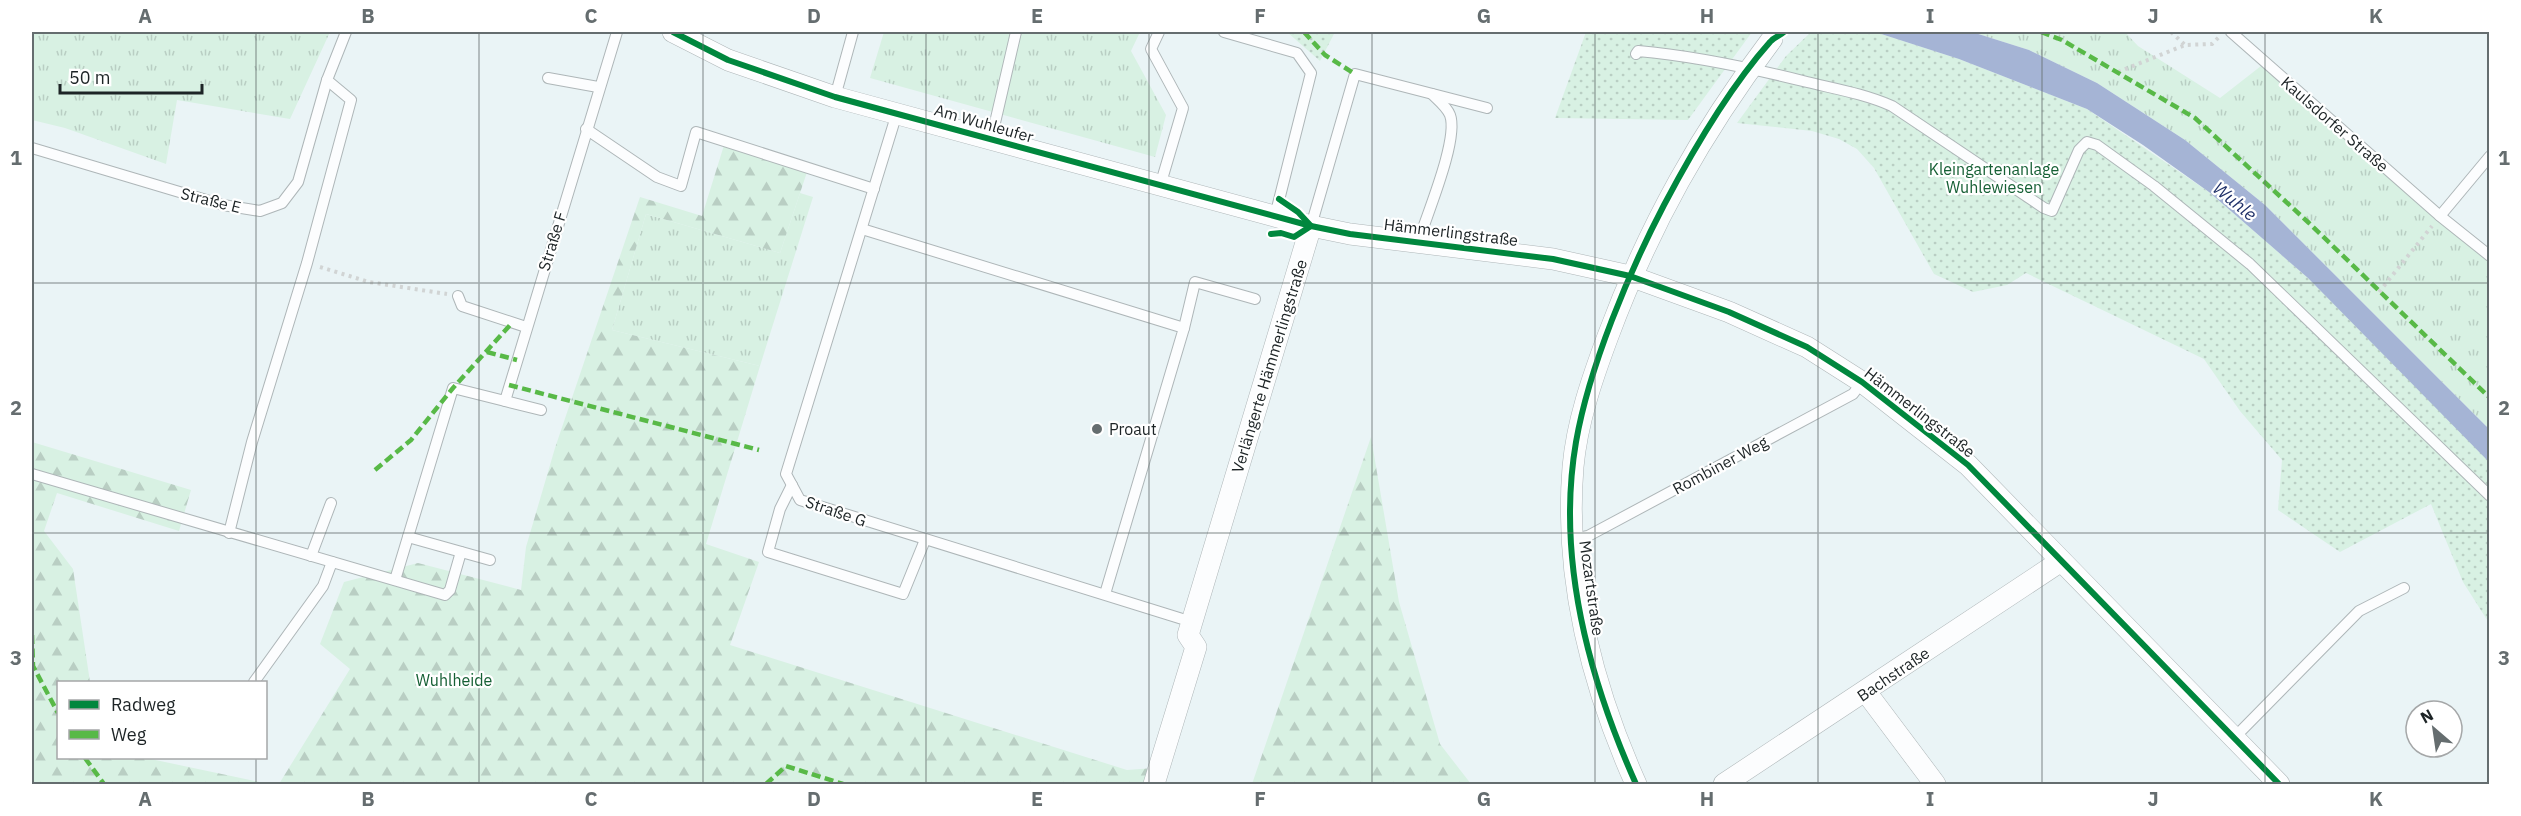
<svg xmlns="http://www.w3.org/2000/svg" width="2521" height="816" viewBox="0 0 2521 816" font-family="'IBM Plex Sans',sans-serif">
<defs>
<pattern id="grass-tufts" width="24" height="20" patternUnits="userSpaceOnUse" patternTransform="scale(1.5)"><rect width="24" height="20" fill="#d8f1e3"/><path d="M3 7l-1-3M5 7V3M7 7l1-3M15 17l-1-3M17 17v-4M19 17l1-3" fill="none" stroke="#b9cec3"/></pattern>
<pattern id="forest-firs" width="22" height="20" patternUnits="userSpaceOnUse" patternTransform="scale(1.5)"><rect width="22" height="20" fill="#d8f1e3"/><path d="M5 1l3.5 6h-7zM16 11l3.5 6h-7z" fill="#b9cec3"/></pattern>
<pattern id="garden-dots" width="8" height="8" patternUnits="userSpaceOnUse" patternTransform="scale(1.5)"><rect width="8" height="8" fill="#d8f1e3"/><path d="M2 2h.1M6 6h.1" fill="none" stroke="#b9cec3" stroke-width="1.8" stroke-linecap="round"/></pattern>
</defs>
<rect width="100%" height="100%" fill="#eaf4f6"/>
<!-- grass -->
<g fill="url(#grass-tufts)">
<path d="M32,32H330L290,119L177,100L166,164L65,128L32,120Z"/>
<path d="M884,32H1140L1131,51L1166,115L1155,157L870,78Z"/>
<path d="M1972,32H2125L2138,46L2220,98L2261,66L2489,258V429L2265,205L2185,140L2097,83L2029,50Z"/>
<path d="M800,193L813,197L760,366L612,330L646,214L780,253Z"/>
</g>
<!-- forest -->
<g fill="url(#forest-firs)">
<path d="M725,142L808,169L780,253L646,214L612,330L760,366L706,544L759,562L730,645L1127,770L1167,767L1162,784H279L350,669L320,644L344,582L418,563L521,590L526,547L555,448L640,197L702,216Z"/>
<path d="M1371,437L1399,602L1440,744L1471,784H1252Z"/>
<path d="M32,442L191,490L179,531L57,493L44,531L73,569L90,682H58V758H146L269,784H32Z"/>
</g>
<!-- garden -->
<g fill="url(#garden-dots)">
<path d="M1287,32H1335L1320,61Z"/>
<path d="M1586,32H1752L1688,120L1555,118Z"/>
<path d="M1811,32H1875L1959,59L2087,109L2209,192L2308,278L2489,461V623L2463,582L2431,504L2340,552L2278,510L2282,460L2240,411L2204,359L2026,273L2007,285L1973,292L1934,274L1874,168L1857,149L1839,139L1812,131L1737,123L1786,56Z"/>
</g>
<!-- water -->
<path fill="#a5b4d5" d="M1875,32H1972L2029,50L2097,83L2185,140L2265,205L2489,429V462L2308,278L2209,192L2143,145L2087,109L1959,59Z"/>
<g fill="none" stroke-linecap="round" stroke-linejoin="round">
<defs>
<g id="lane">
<path d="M1159,32L1151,49L1183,108L1160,186"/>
<path d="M1224,32L1297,53L1311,73L1275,216"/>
<path d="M2231,32L2440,216L2490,256"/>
<path d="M1636,54L1638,51C1695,56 1751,68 1807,82C1836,89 1865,94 1892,106L2044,208L2052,211L2079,150L2087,142L2097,145L2154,186L2250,264L2490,496"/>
<path d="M548,78L598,87"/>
<path d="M835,97L853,32"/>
<path d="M897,113L786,474L800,500L1192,622"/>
<path d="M586,129L657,177L681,186L696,132L874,189"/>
<path d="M991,140L1016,32"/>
<path d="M32,148L223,205L260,211L282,203L298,182L327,80L346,32"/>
<path d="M2440,216L2490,156"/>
<path d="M1311,226L1355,74L1487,108"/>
<path d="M862,229L1184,328L1105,594"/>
<path d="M1419,240C1427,214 1459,139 1450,115C1447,107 1438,100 1432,94"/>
<path d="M458,296L462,306L526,327"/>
<path d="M1184,328L1195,282L1255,299"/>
<path d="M505,401L541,410"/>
<path d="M32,474L445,595L450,590L461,552"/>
<path d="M792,485L780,509L768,552L903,594L925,540"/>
<path d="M229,533L252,442L307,263L351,100L327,80"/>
<path d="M408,537L490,560"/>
<path d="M1572,539L1588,536L1853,394L1862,382"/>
<path d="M311,556L331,503"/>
<path d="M395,580L453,388L505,401L617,32"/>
<path d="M254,682L323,586L332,562"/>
<path d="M2234,738L2359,611L2404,588"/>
</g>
<g id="street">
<path d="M673,32L728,60L835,97L1311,226L1350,234L1553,259L1630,276L1729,312L1807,347L1862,382L1968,465L2279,784"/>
<path d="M1866,692L1935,784"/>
<path d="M1154,784L1196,647L1188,635L1311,226"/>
<path d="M1636,784C1591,684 1564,578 1573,467C1577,422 1592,379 1608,336C1649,226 1701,133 1772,39"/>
<path d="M1724,784L2061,561"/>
</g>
</defs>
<!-- lane casing -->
<use href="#lane" stroke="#aeb6b8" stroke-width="12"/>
<!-- street casing -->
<use href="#street" stroke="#aeb6b8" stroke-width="22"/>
<!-- path -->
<g stroke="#d1d4d4" stroke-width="4" stroke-dasharray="3 4.5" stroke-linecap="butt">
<path d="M2171,32L2185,45"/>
<path d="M2118,72L2185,45L2212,44L2220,36"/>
<path d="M320,267L369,282L447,294"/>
<path d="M2379,292L2432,226"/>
</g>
<!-- lane -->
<use href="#lane" stroke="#fcfdfe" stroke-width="10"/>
<!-- street -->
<use href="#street" stroke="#fcfdfe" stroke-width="21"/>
<!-- quiet -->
<g stroke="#58b947" stroke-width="4.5" stroke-dasharray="9 4.5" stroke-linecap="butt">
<path d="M1304,32L1325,55L1355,74"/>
<path d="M2041,32L2062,40L2195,118L2309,223L2490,398"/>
<path d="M487,352L517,360"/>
<path d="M509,385L759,450"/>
<path d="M375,470L411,440L453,388L512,323"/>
<path d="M32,635L33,666L58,713"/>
<path d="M85,758L104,784"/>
<path d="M766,784L786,766L843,784"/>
</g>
<defs>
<g id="cycleway">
<path d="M673,32L728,60L835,97L1311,226L1350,234L1553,259L1630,276L1729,312L1807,347L1862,382L1968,465L2279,784"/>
<path d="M1271,234L1281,233L1294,237L1311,226L1298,212L1279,199"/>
<path d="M1636,784C1589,679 1556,558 1576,442C1589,367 1629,272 1664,205C1693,150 1729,88 1770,42C1774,37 1780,36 1784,32"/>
</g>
</defs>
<!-- cycleway casing -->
<use href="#cycleway" stroke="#fff" stroke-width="10"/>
<!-- cycleway -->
<use href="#cycleway" stroke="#00873e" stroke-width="6"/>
</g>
<!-- grid -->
<path fill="none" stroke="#656d6f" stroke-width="1.5" stroke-opacity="0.55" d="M256,32V682M479,32V784M703,32V784M926,32V784M1149,32V784M1372,32V784M1595,32V784M1818,32V784M2042,32V784M2265,32V784M32,283H2490M32,533H2490M256,758V784"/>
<!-- markers -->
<circle fill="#656d6f" stroke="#fff" stroke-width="2" cx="1097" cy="429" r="6"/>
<g text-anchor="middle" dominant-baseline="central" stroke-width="4.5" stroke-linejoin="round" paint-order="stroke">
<!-- street labels -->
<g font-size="16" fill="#1d2426" stroke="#fff">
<text transform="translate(984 123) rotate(16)">Am Wuhleufer</text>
<text transform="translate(2335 124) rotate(41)">Kaulsdorfer Straße</text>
<text transform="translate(211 200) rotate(14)">Straße E</text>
<text transform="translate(1451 232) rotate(7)">Hämmerlingstraße</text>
<text transform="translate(552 241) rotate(-73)">Straße F</text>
<text transform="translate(1269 366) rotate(-73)">Verlängerte Hämmerlingstraße</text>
<text transform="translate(1920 412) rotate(38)">Hämmerlingstraße</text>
<text transform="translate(1720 465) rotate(-28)">Rombiner Weg</text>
<text transform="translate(836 511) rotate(19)">Straße G</text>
<text transform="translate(1592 588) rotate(82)">Mozartstraße</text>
<text transform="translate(1893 674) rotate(-34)">Bachstraße</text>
</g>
<!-- park labels -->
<g font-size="16" fill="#166035" stroke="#fff">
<text x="1994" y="169">Kleingartenanlage<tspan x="1994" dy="18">Wuhlewiesen</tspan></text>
<text x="454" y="680">Wuhlheide</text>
</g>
<!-- poi labels -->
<g font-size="16" fill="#1d2426" stroke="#fff" text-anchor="start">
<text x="1109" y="429">Proaut</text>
</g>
<!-- water labels -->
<g font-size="18" font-style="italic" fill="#203169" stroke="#fff">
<text transform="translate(2235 201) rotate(39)">Wuhle</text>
</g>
</g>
<!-- border -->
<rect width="2521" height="816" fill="none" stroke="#ffffff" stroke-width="66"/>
<!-- legend -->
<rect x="57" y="681" width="210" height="78" fill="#ffffff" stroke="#a5a7a8" stroke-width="1.5"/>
<rect x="69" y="700" width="30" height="9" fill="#00873e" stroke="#a5a7a8" stroke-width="1.5"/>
<text x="111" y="711" font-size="18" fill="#1d2426">Radweg</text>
<rect x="69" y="730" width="30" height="9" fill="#58b947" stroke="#a5a7a8" stroke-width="1.5"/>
<text x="111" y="741" font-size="18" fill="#1d2426">Weg</text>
<!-- north arrow -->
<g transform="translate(2434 729) rotate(331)"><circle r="28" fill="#ffffff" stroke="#a5a7a8" stroke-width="1.5"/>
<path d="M0-4.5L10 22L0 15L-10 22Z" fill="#656d6f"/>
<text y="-9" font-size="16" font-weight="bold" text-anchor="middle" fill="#1d2426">N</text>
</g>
<!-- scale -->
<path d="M60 84v9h142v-9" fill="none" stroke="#1d2426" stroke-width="3"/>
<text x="69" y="84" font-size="18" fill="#1d2426" stroke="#ffffff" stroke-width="4.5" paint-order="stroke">50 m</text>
<rect x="33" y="33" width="2455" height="750" fill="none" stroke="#656d6f" stroke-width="2"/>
<g font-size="20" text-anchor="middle" font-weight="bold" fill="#656d6f">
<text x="145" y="23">A</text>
<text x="368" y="23">B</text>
<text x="591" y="23">C</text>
<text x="814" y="23">D</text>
<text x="1037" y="23">E</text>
<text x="1260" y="23">F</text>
<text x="1484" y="23">G</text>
<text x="1707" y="23">H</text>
<text x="1930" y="23">I</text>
<text x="2153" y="23">J</text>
<text x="2376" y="23">K</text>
<text x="16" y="165">1</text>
<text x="2504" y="165">1</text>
<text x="16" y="415">2</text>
<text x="2504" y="415">2</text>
<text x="16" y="665">3</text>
<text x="2504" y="665">3</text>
<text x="145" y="806">A</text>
<text x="368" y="806">B</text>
<text x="591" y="806">C</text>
<text x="814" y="806">D</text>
<text x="1037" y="806">E</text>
<text x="1260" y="806">F</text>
<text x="1484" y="806">G</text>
<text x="1707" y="806">H</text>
<text x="1930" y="806">I</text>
<text x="2153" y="806">J</text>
<text x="2376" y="806">K</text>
</g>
</svg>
